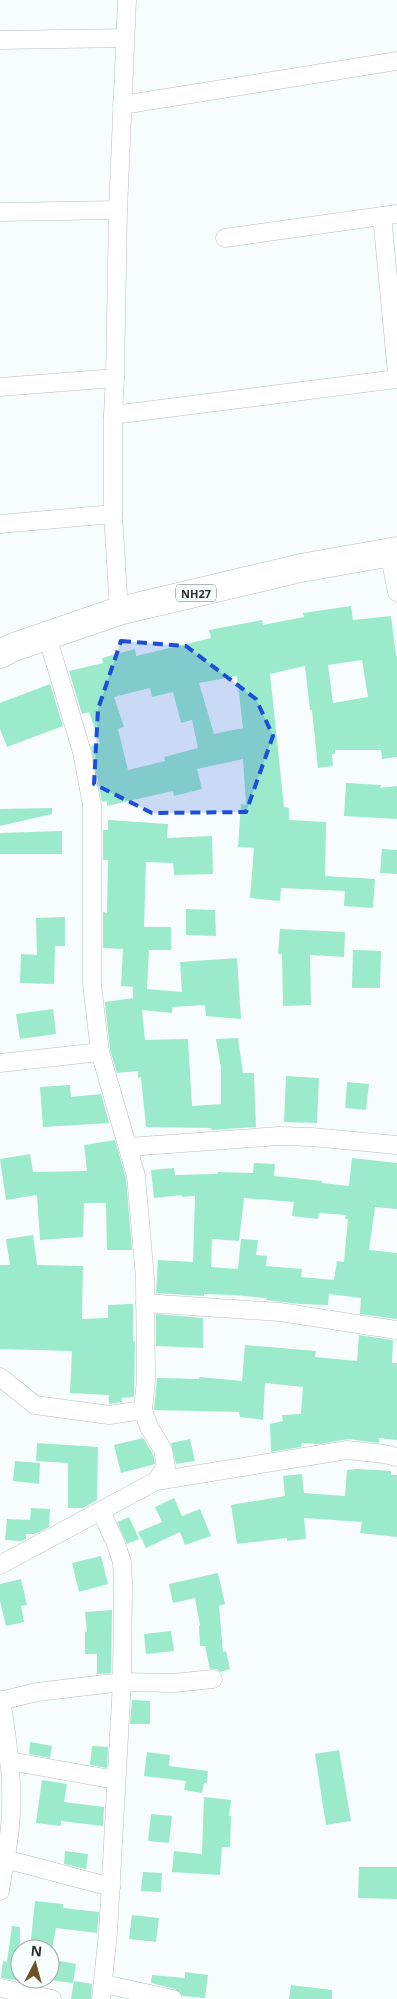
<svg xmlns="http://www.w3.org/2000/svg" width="397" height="1999" viewBox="0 0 397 1999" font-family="'Open Sans',sans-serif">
<rect width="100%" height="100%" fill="#f6fdfc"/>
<!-- building -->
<g fill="#9beacb" fill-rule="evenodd">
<path d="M351,606L353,620L391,616L396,656H397V757L382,759L381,750H335V754H332L333,766L318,768L312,710H310L305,666L270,674L284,807L289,808V820L326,822L325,876L375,879L373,908L344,906L345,891L281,888L280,901L250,898L254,848L238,847L241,804L246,805L243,759L197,769L202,789L174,796L173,791L107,806V801L102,802L91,746L100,744L89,712L82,714L69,671L103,663L102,658L135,649L136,656L211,638L209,630L262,620L263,625L304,617L303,613ZM362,660L368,697L333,703L328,665ZM237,676L243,728L214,734L199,683ZM150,688L152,697L173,692L181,723L192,720L198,748L164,757L165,761L128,770L118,729L124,727L114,697Z"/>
<path d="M50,684L63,726L7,747L0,729V703Z"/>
<path d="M346,783L381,785L380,788L397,786V819L344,816Z"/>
<path d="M52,808V814L0,826V809Z"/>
<path d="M108,820L168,824L167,838L212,836L213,874L174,875L173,863L146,862L144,927H171V950H149L147,989L182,992L180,962L237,958L241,1019L206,1016L205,1005L172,1007V1013L142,1010L145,1040L188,1039L192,1106L221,1104V1068L216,1039L238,1038L243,1073H254L256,1127L211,1130V1128L146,1127L141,1077L138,1078V1071L117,1073L110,1050L105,1002L133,998V987L121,986L123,949L103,948V912L107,913L108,860H103V830H108Z"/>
<path d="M62,831V854H0V833Z"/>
<path d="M382,849L397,850V874L380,873Z"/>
<path d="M186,909L215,910L216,936L186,935Z"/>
<path d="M65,917V946H55L54,984L20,983L21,954L37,955L36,918Z"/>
<path d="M280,929L345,932L344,957L310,955L311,1005L283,1006L282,954H278Z"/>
<path d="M353,950L381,951L380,988H352Z"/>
<path d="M53,1009L56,1034L20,1039L16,1014Z"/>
<path d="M286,1076L319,1078L317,1123L284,1122Z"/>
<path d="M347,1082L369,1084L366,1110L345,1108Z"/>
<path d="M70,1085L71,1097L101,1094L109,1123L43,1127L40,1087Z"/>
<path d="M115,1140L126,1178L132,1250H107L106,1203H84L83,1237L40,1240L37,1195L6,1200L0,1159L30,1154L33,1172L87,1171L84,1145Z"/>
<path d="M352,1158L397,1163V1209L375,1207L369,1250L397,1253V1319L360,1314L361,1298L329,1294L328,1305L299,1304L266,1300L267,1298L232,1295L204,1294V1296L156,1293L158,1260L193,1262L195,1196L182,1197V1195L154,1198L151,1170L174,1168L175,1175L218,1174V1172L253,1173L254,1163L275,1164L274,1176L322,1181V1183L349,1186ZM244,1198L294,1202L292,1216L318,1219L319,1213L346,1215L345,1219H348L344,1262L337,1261L334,1280L301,1277L302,1269L266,1266L267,1256L256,1255L258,1240L241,1239L238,1269L211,1267L212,1239L239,1241Z"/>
<path d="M33,1235L37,1265L83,1266L82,1319L108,1318V1305L133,1304V1341H135L134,1397L122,1398V1402L109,1404V1395L70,1393L72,1351L0,1349V1265H10L6,1239Z"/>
<path d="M156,1314L203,1318V1348L156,1346Z"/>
<path d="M359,1335L393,1340L392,1363H397V1440L379,1438V1443L348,1439L321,1444L302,1443L301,1447L271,1452L270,1424L283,1421L282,1415L301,1414L303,1387L265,1383L263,1420L240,1417L239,1412L154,1410L157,1378L199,1379L200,1377L242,1381L245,1345L316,1351L315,1357L357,1361Z"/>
<path d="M143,1438L153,1454L155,1464L121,1473L114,1445Z"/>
<path d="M190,1439L195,1461L176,1464L171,1443Z"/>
<path d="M37,1443L98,1447L97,1500L83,1508H68V1463L36,1461Z"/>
<path d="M15,1461L40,1463L39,1484L13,1481Z"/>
<path d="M357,1469L391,1471V1475H397V1537L360,1533L362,1522L304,1518L306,1539L287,1541V1538L237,1544L231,1505L285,1496L283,1476L302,1474L304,1493L345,1496L347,1470Z"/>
<path d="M174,1498L182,1516L200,1509L211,1536L185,1545L180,1532L146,1548L138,1532L162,1522L155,1507Z"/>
<path d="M31,1508L50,1509L49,1527L35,1534H26V1539L22,1541L5,1540L7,1519L30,1520Z"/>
<path d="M129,1517L139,1539L127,1544L117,1522Z"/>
<path d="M101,1556L108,1584L79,1592L72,1563Z"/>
<path d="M218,1573L225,1604L219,1606L223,1652L226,1651L230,1669L220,1672L217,1669H210L205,1646H200L199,1626L200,1625L195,1598L173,1603L169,1584Z"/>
<path d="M21,1579L27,1605L21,1606L24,1622L6,1626L0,1601V1584Z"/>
<path d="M112,1610L111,1673L97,1674V1654H85V1632H87L85,1612Z"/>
<path d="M171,1631L174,1651L146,1654L144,1634Z"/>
<path d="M132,1700L150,1701V1724H130Z"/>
<path d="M30,1742L52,1746L50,1758L29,1754Z"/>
<path d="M92,1746L108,1747L107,1768L90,1765Z"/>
<path d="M339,1750L351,1821L326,1825L315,1754Z"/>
<path d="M147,1752L170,1755L169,1766L208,1771L207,1783H204L202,1793L184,1790L186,1781L144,1776Z"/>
<path d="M42,1780L67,1784L64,1802L104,1807L103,1826L61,1821V1826L36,1823Z"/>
<path d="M204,1797L231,1800L229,1816H231L230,1847H222L220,1875L172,1872L174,1851L202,1854Z"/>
<path d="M151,1814L172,1816L169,1843L148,1841Z"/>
<path d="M65,1851L88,1854L86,1869L64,1864Z"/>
<path d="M359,1867H397V1899L358,1898Z"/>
<path d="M143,1872L162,1873L161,1892L141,1891Z"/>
<path d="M35,1901L63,1904V1908L99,1912L97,1933L56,1928L52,1949H30Z"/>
<path d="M132,1915L159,1918L156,1942L129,1939Z"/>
<path d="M12,1926L20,1927V1981L1,1978L3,1961L7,1962Z"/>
<path d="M50,1959L76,1964L73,1983L50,1980Z"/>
<path d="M185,1972L208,1975L205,1998L183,1996L175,1989L151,1983L152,1975L185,1978Z"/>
<path d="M74,1981L92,1984L91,1999H71Z"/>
<path d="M291,1985L332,1990V1999H289Z"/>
</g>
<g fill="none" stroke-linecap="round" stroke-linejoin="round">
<defs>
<g id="street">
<path d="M0,40L125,38"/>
<path d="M122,105L397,61"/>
<path d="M0,212L118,210"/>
<path d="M382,216L397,373"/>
<path d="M225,238L397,214"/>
<path d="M0,387L115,378"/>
<path d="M113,415L397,379"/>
<path d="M0,524L113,514"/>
<path d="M389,552L397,592"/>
<path d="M119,611L113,514V415L115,378L118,210L127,0"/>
<path d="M0,1063L100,1052"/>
<path d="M128,1147L279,1136L312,1137L397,1145"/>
<path d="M145,1303L280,1312L397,1330"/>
<path d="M0,1377L35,1405L109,1415L143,1410"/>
<path d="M156,1481L347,1450L384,1454L397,1457"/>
<path d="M101,1511L116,1544L122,1562L123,1583L122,1682L108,1933L101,1999"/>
<path d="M0,1565L156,1481L166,1467L163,1450L149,1427L143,1410L146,1380L145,1278L136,1176L100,1052L92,984V805L82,752L47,636"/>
<path d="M0,1701L37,1692L122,1682L174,1683L213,1679"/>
<path d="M9,1761L116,1780"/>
<path d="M5,1859L111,1887"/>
<path d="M0,1891C3,1870 8,1848 10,1827C14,1785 8,1741 1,1700"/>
<path d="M104,1984L173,1999"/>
<path d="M0,1988L52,1999"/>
</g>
<path id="highway" d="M0,654L14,647L119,611L301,568L397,551"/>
</defs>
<!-- street casing -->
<use href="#street" stroke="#b8bebd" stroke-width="19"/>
<!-- highway casing -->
<use href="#highway" stroke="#b8bebd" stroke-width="29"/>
<!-- street -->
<use href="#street" stroke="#fff" stroke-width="18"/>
<!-- highway -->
<use href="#highway" stroke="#fff" stroke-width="28"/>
</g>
<!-- marked area -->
<path fill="#1d4ed8" fill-opacity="0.2" stroke="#1d4ed8" stroke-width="4" stroke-dasharray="10 6" stroke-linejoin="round" d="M121,641L186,646L256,699L273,736L246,812L152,813L94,784L98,709Z"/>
<g text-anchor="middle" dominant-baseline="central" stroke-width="4.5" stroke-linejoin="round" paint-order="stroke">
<!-- shield labels -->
<rect fill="#f6fdfc" stroke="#666b6a" stroke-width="1" x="176" y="584.5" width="40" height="17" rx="4"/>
<g font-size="11" font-weight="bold" fill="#292c2b">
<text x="196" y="593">NH27</text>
</g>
</g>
<!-- north arrow -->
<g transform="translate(35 1964) rotate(6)"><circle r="24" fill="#f6fdfc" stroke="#a4a9a8"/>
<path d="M0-4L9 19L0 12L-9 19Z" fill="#6e5225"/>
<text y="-8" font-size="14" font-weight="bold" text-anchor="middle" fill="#292c2b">N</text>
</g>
</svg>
